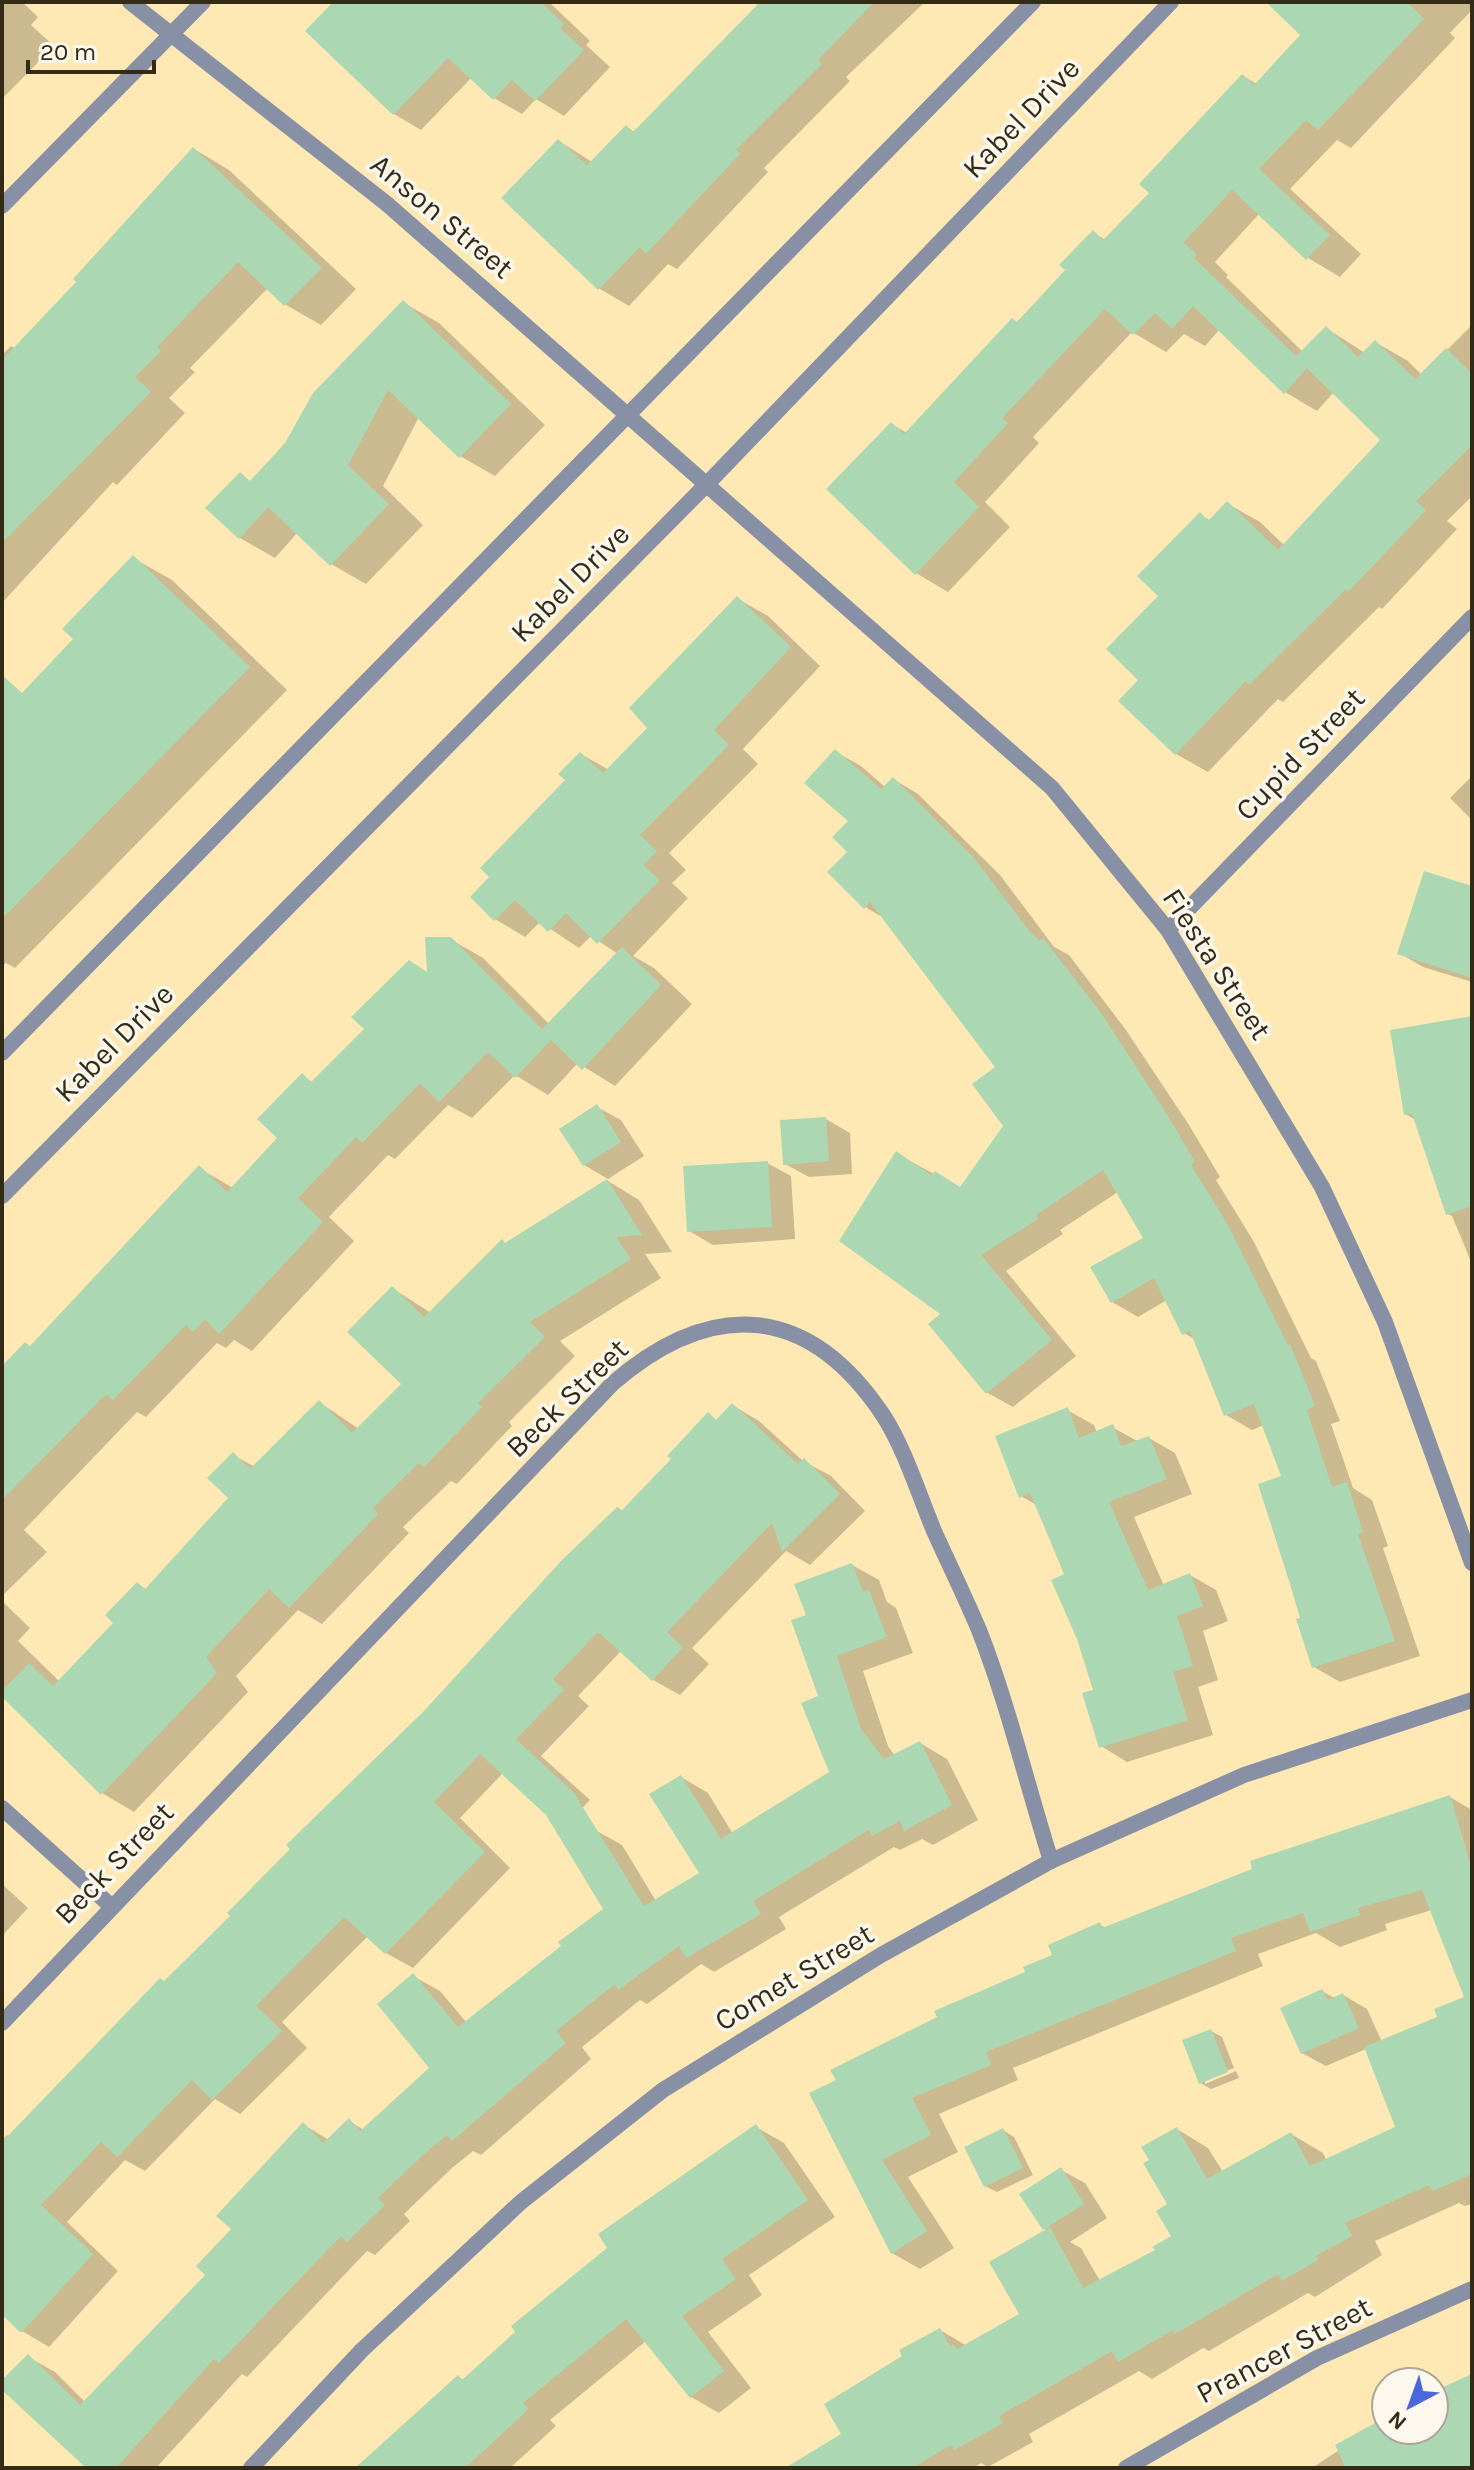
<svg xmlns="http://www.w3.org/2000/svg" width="1474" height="2470" viewBox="0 0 1474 2470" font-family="Karla,sans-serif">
<rect width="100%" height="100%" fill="#fee9b5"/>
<!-- shadow -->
<g fill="#0003">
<path d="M2,2H22L38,17L31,25L54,46L2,99Z"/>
<path d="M336,2H549L590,41L586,45L610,67L564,116L536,99L522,114L494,98L472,77L421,130L394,114Z"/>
<path d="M763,2H925L846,77L850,81L764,168L768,172L677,269L668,264L629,306L600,289L504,198L559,141L592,162L626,127L635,132Z"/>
<path d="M1295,2H1472V10L1450,33L1455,38L1351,148L1337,140L1290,189L1361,254L1340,277L1308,258L1260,213L1215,262L1228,275L1226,277L1303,352L1326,328L1365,353L1375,342L1408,361L1422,375L1472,325V496L1447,521L1457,529L1382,609L1379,607L1283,702L1278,699L1208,772L1176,754L1141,680L1161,596L1200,515L1211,521L1228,504L1260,522L1285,546L1383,440L1334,392L1317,411L1285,392L1220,329L1205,346L1184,334L1166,352L1132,332L1033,437L1039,443L985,502L1010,527L948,592L916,573L891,424L907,433L1068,270L1093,233L1106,240L1152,193L1243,76L1257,84L1303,35Z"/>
<path d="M194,149L229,170L356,289L321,325L286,305L268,288L190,368L195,372L169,398L185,413L117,485L113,482L2,603V355L11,346L16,349L79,282Z"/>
<path d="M404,303L439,323L545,425L495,476L460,456L419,417L383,486L423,525L366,584L331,564L298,532L275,558L240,538L208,508L240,475L252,482Z"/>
<path d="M133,558L172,580L287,690L15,968L6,963L2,966V742Z"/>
<path d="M738,599L768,616L820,666L743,749L758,764L669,853L686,870L672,883L688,898L633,956L654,968L692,1004L615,1086L578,1063L548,1095L515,1075L472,1118L448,1105L395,1159L388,1155L329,1217L354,1241L252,1351L234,1340L226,1348L217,1343L146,1417L137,1412L24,1530L47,1552L2,1596V1368L31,1348L199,1168L233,1188L280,1138L302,1076L314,1083L429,974L450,939L483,958L549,1024L618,954L591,936L579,948L540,922L525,937L495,919L492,877L568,780L581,754L609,770L650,728Z"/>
<path d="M836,752L861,766L885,787L893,779L918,794L1000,875L1054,947L1069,955L1126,1030L1189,1125L1220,1177L1216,1180L1254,1242L1311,1358L1316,1361L1340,1421L1331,1424L1353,1488L1372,1500L1388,1546L1383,1548L1420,1656L1340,1682L1314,1667L1303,1620L1284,1477L1264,1425L1252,1430L1226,1415L1197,1341L1184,1333L1167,1300L1138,1317L1112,1302L1146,1239L1118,1192L1060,1230L1063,1234L1006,1271L1076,1356L1013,1407L988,1393L943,1314L897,1154L962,1189L1006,1126L997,1067L884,918L865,907L850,852L851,821Z"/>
<path d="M1472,776V820L1450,798Z"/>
<path d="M1472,888V982L1423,967L1399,953Z"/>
<path d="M1472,1019V1264L1452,1216L1448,1214L1416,1120L1405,1114Z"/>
<path d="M597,1107L621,1120L644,1156L608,1179L584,1165Z"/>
<path d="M826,1119L850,1133L852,1174L809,1177L785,1164Z"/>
<path d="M767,1163L791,1176L795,1239L713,1245L689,1231Z"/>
<path d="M608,1181L639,1200L672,1252L645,1254L661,1278L560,1341L575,1356L509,1422L512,1426L457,1484L451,1481L403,1527L409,1533L322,1624L298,1610L236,1676L248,1692L134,1812L102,1793L2,1694V1601L30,1628L18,1641L60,1682L116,1623L137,1584L147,1590L230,1498L233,1455L255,1467L319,1402L359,1429L404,1383L392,1288L431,1313L507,1245Z"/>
<path d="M732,1405L759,1421L803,1461L831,1476L865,1511L810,1565L786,1551L692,1648L709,1664L680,1695L653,1680L622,1650L578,1696L589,1706L541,1756L590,1800L568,1823L503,1773L460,1818L510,1868L413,1968L386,1953L368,1936L282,2022L307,2048L240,2114L215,2099L145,2171L125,2160L67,2222L118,2271L49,2347L22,2331L2,2312V2140L7,2135L10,2137L233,1916L674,1459L708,1415L718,1421Z"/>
<path d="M1067,1410L1094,1425L1097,1433L1112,1427L1139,1442L1149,1438L1175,1453L1192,1494L1134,1517L1164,1586L1190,1575L1216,1590L1228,1621L1203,1631L1218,1680L1198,1687L1213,1735L1127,1762L1101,1746L1096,1691L1067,1575L1038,1506L1021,1496Z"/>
<path d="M852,1565L879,1580L887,1602L896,1608L913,1653L863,1671L888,1746L895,1756L920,1743L947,1759L978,1820L933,1845L922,1839L900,1850L894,1847L779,1917L786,1929L714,1972L701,1964L647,2004L640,2000L582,2047L591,2059L481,2155L473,2151L452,2168L404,2214L410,2221L375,2255L367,2251L247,2377L242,2374L156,2468H88L2,2383L28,2357L55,2372L85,2402L208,2274L304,2125L329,2140L349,2121L364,2130L432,2068L413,1976L440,1991L467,2023L606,1910L595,1830L622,1845L656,1901L702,1874L681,1777L708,1793L733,1834L832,1773L808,1616Z"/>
<path d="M1450,1797L1472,1810V1991L1432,1910L1385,1924L1387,1930L1340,1947L1316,1933L1258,1954L1263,1966L1013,2068L1018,2080L939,2114L958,2152L908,2177L954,2248L920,2269L892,2253L812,2094L1027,1973L1100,1925L1106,1928Z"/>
<path d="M2,1884L28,1908L2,1936Z"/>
<path d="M1322,1991L1336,1999L1343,1995L1367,2009L1382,2042L1472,2004V2204L1465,2206L1459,2203L1375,2241L1382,2255L1315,2297L1308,2293L1209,2351L1203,2348L1152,2379L1139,2371L1029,2434L1033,2442L988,2467L981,2463L973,2468H802L844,2434L905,2357L940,2330L967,2346L1022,2315L1048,2231L1045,2229L1061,2170L1085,2183L1107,2218L1070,2242L1081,2248L1100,2281L1158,2250L1174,2237L1169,2204L1177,2129L1208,2148L1223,2172L1291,2134L1323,2153L1327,2161L1398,2128L1366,2049L1326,2066L1302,2053Z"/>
<path d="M1211,2031L1222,2037L1234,2068L1205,2079V2084L1236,2071L1239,2078L1211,2089L1200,2083Z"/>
<path d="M756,2127L784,2143L835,2217L749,2275L762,2295L708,2332L751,2388L719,2413L691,2397L646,2341L550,2420L556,2426L510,2468H357L458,2377L464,2380Z"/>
<path d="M1003,2130L1014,2137L1033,2175L997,2192L985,2186Z"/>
<path d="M1386,2419V2430H1425L1446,2468H1312Z"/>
</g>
<!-- building -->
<g fill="#abd8b2">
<path d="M333,2H541L564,24L560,28L584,50L535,101L512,80L493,100L448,58L393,115L305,31Z"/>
<path d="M760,2H874L818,60L822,64L736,150L740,154L646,254L640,247L598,290L501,198L558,139L587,165L626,125L633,132Z"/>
<path d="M1266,2H1407L1424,19L1318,130L1306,120L1259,169L1330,235L1306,260L1232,190L1184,242L1197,255L1194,258L1296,356L1326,326L1358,357L1375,340L1415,379L1446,348L1472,374V445L1416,501L1426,510L1348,592L1346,589L1249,685L1246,681L1175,755L1118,701L1138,680L1106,649L1158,596L1137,576L1200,512L1208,521L1227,501L1278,550L1380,440L1307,368L1284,394L1193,306L1172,329L1155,313L1133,335L1105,309L1002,418L1008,423L954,482L979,507L915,575L826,489L891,422L904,434L1012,318L1017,322L1065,270L1059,265L1093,230L1103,240L1149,193L1139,184L1242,74L1254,85L1300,35Z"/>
<path d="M193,147L322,268L284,306L238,262L157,347L161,351L135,377L151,392L2,543V360L76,282L73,279Z"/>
<path d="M403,300L511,404L459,458L388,390L348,465L389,504L330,566L268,507L239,539L205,508L240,472L250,481L285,443L313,393Z"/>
<path d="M133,555L250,667L2,919V675L22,693L73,639L62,629Z"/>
<path d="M737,596L791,647L714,730L729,745L640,835L657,851L643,865L660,880L597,944L566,913L548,932L515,900L494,921L470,897L489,877L480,868L565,780L558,774L580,752L603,773L647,728L629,708Z"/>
<path d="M835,749L881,789L893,777L974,858L1030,932L1040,941L1043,938L1101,1013L1163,1108L1195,1162L1191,1165L1228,1225L1288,1345L1290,1344L1315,1406L1307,1410L1332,1487L1347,1482L1363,1532L1358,1534L1395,1641L1312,1668L1296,1619L1300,1618L1290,1584L1258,1484L1281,1476L1254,1404L1224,1416L1190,1331L1182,1335L1154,1278L1111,1303L1090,1267L1143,1238L1103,1170L1036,1215L1038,1219L981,1255L1052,1340L986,1394L928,1324L940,1314L839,1241L896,1151L931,1175L935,1171L960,1187L1003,1126L972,1084L995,1067L870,902L864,909L827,872L847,852L832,837L848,821L804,783Z"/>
<path d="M1424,871L1472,886V978L1397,954Z"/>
<path d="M425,937H451L542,1029L622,947L661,985L582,1070L551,1040L515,1078L488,1052L439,1102L420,1083L362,1143L356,1137L298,1198L323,1222L219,1334L205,1319L193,1332L186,1325L113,1400L106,1394L2,1500V1366L25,1342L30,1346L199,1165L227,1192L277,1138L257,1119L302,1073L311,1082L364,1029L351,1017L409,960L427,972Z"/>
<path d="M1472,1016V1206L1446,1215L1412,1114L1404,1115L1390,1030Z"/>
<path d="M597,1104L621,1142L583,1166L559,1129Z"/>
<path d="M826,1117L829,1161L783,1165L780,1120Z"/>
<path d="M768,1161L772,1227L687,1232L683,1166Z"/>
<path d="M607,1179L642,1235L616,1237L631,1259L530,1322L545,1337L478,1403L482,1407L424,1467L419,1463L373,1508L378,1514L289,1608L269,1589L206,1657L217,1673L101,1795L2,1697V1691L29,1663L53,1686L113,1623L105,1615L137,1582L145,1589L228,1498L207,1478L233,1452L250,1469L319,1400L352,1433L401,1384L347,1332L392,1286L424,1317L502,1239L505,1243Z"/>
<path d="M732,1403L798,1464L804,1458L840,1494L782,1552L772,1523L667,1632L683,1647L652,1681L598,1632L553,1679L564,1690L516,1739L574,1793L644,1906L699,1873L649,1794L681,1775L721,1839L829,1772L801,1703L818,1696L791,1620L806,1615L794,1584L852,1563L863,1592L869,1590L887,1637L837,1656L861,1729L884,1759L920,1741L952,1805L904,1831L900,1821L872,1836L869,1830L753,1901L761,1914L686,1958L679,1946L618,1990L615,1984L556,2031L566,2043L452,2141L447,2135L425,2153L378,2198L385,2205L347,2242L341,2236L219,2363L214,2359L116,2468H86L2,2390V2380L28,2354L80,2405L205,2275L196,2266L231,2229L216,2216L303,2122L323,2143L349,2118L360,2131L429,2068L377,2004L413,1973L458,2027L561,1946L558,1942L603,1909L546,1815L480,1754L434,1802L485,1852L385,1954L344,1917L256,2006L282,2031L212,2100L192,2080L117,2157L101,2142L41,2205L93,2254L21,2333L2,2315V2142L160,1978L164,1981L230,1916L227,1913L290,1849L286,1845L424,1711L562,1560L617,1507L622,1510L671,1459L667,1456L708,1412L716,1420Z"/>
<path d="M1068,1407L1079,1438L1113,1424L1121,1446L1149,1436L1167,1479L1109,1502L1148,1590L1190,1573L1203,1606L1177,1616L1193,1666L1173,1672L1188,1720L1099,1748L1082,1693L1093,1690L1077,1639L1051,1580L1064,1574L1030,1493L1019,1498L995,1436Z"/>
<path d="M1450,1795L1472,1869V2174L1433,2191L1429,2185L1345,2223L1352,2236L1316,2256L1318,2260L1282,2281L1278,2274L1175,2334L1173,2330L1118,2362L1112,2351L999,2416L1003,2423L954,2450L951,2445L912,2468H785L841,2434L824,2404L902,2356L899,2350L940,2328L950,2346L954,2344L957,2349L1019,2314L989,2262L1050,2227L1083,2288L1155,2250L1152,2247L1171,2236L1156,2211L1167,2204L1143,2163L1149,2160L1141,2147L1177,2127L1207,2179L1291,2132L1310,2166L1395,2127L1364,2047L1437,2017L1434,2009L1464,1997L1422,1890L1358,1908L1360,1915L1310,1932L1303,1913L1231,1938L1236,1951L986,2052L991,2065L912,2098L931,2135L882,2160L927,2231L891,2254L809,2093L836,2080L830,2070L937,2017L934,2011L1025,1972L1023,1967L1052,1955L1048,1945L1100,1922L1102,1928L1252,1869L1250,1861Z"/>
<path d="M1322,1989L1328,2000L1343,1993L1359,2028L1301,2054L1280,2008Z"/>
<path d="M1211,2029L1228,2072L1199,2084L1182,2040Z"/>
<path d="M756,2124L808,2200L722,2259L736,2279L682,2316L724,2371L690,2398L626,2319L523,2403L529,2409L465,2468H355L458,2375L462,2380L515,2332L511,2326L607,2248L598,2234Z"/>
<path d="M1003,2128L1023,2168L984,2187L964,2147Z"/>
<path d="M1061,2167L1084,2204L1043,2230L1019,2194Z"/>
<path d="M1472,2374V2468H1346L1335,2445L1386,2417V2430H1434V2391Z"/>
</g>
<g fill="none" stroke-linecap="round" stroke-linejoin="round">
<!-- minor -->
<g stroke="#8890a5" stroke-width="16">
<path d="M130,2L387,204L1052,788L1168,930L1322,1187L1385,1322L1472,1563"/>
<path d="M2,206L203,2"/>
<path d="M1168,930L1472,617"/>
<path d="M2,1808L111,1906"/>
<path d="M2,2023L613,1383C712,1298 808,1303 883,1415C904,1447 919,1495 934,1531C949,1564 965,1597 979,1630C1008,1704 1027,1785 1051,1861"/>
<path d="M251,2468L362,2350L521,2202L663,2090L881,1955L1051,1861L1244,1775L1472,1700"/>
<path d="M1126,2468L1317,2358L1472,2289"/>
</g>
<!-- tertiary -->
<g stroke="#8890a5" stroke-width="16">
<path d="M2,1053L1033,2"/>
<path d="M2,1196L708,483L1171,2"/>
</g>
</g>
<g text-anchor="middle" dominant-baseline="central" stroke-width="7" stroke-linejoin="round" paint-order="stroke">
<!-- street labels -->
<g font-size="30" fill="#332b16" stroke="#fcf8ee">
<text transform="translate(1021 118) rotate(-46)">Kabel Drive</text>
<text transform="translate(442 216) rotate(40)">Anson Street</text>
<text transform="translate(570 583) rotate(-45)">Kabel Drive</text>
<text transform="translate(1300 754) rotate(-46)">Cupid Street</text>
<text transform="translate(1217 964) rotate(57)">Fiesta Street</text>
<text transform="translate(114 1043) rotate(-45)">Kabel Drive</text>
<text transform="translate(567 1398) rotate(-44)">Beck Street</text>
<text transform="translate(114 1863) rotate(-46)">Beck Street</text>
<text transform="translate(794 1977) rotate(-31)">Comet Street</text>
<text transform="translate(1284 2350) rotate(-28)">Prancer Street</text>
</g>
</g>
<!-- border -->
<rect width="1474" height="2470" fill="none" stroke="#332b16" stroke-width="8"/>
<!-- north arrow -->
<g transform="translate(1410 2406) rotate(221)"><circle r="38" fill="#fcf8ee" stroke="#aca698" stroke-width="2"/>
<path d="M0-6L14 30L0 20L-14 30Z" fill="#4968db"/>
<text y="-12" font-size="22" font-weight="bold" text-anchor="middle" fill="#332b16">N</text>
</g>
<!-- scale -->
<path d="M28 60v12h126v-12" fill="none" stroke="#332b16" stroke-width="4"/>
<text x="40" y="60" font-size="24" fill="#332b16" stroke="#fcf8ee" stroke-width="6" paint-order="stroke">20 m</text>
</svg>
